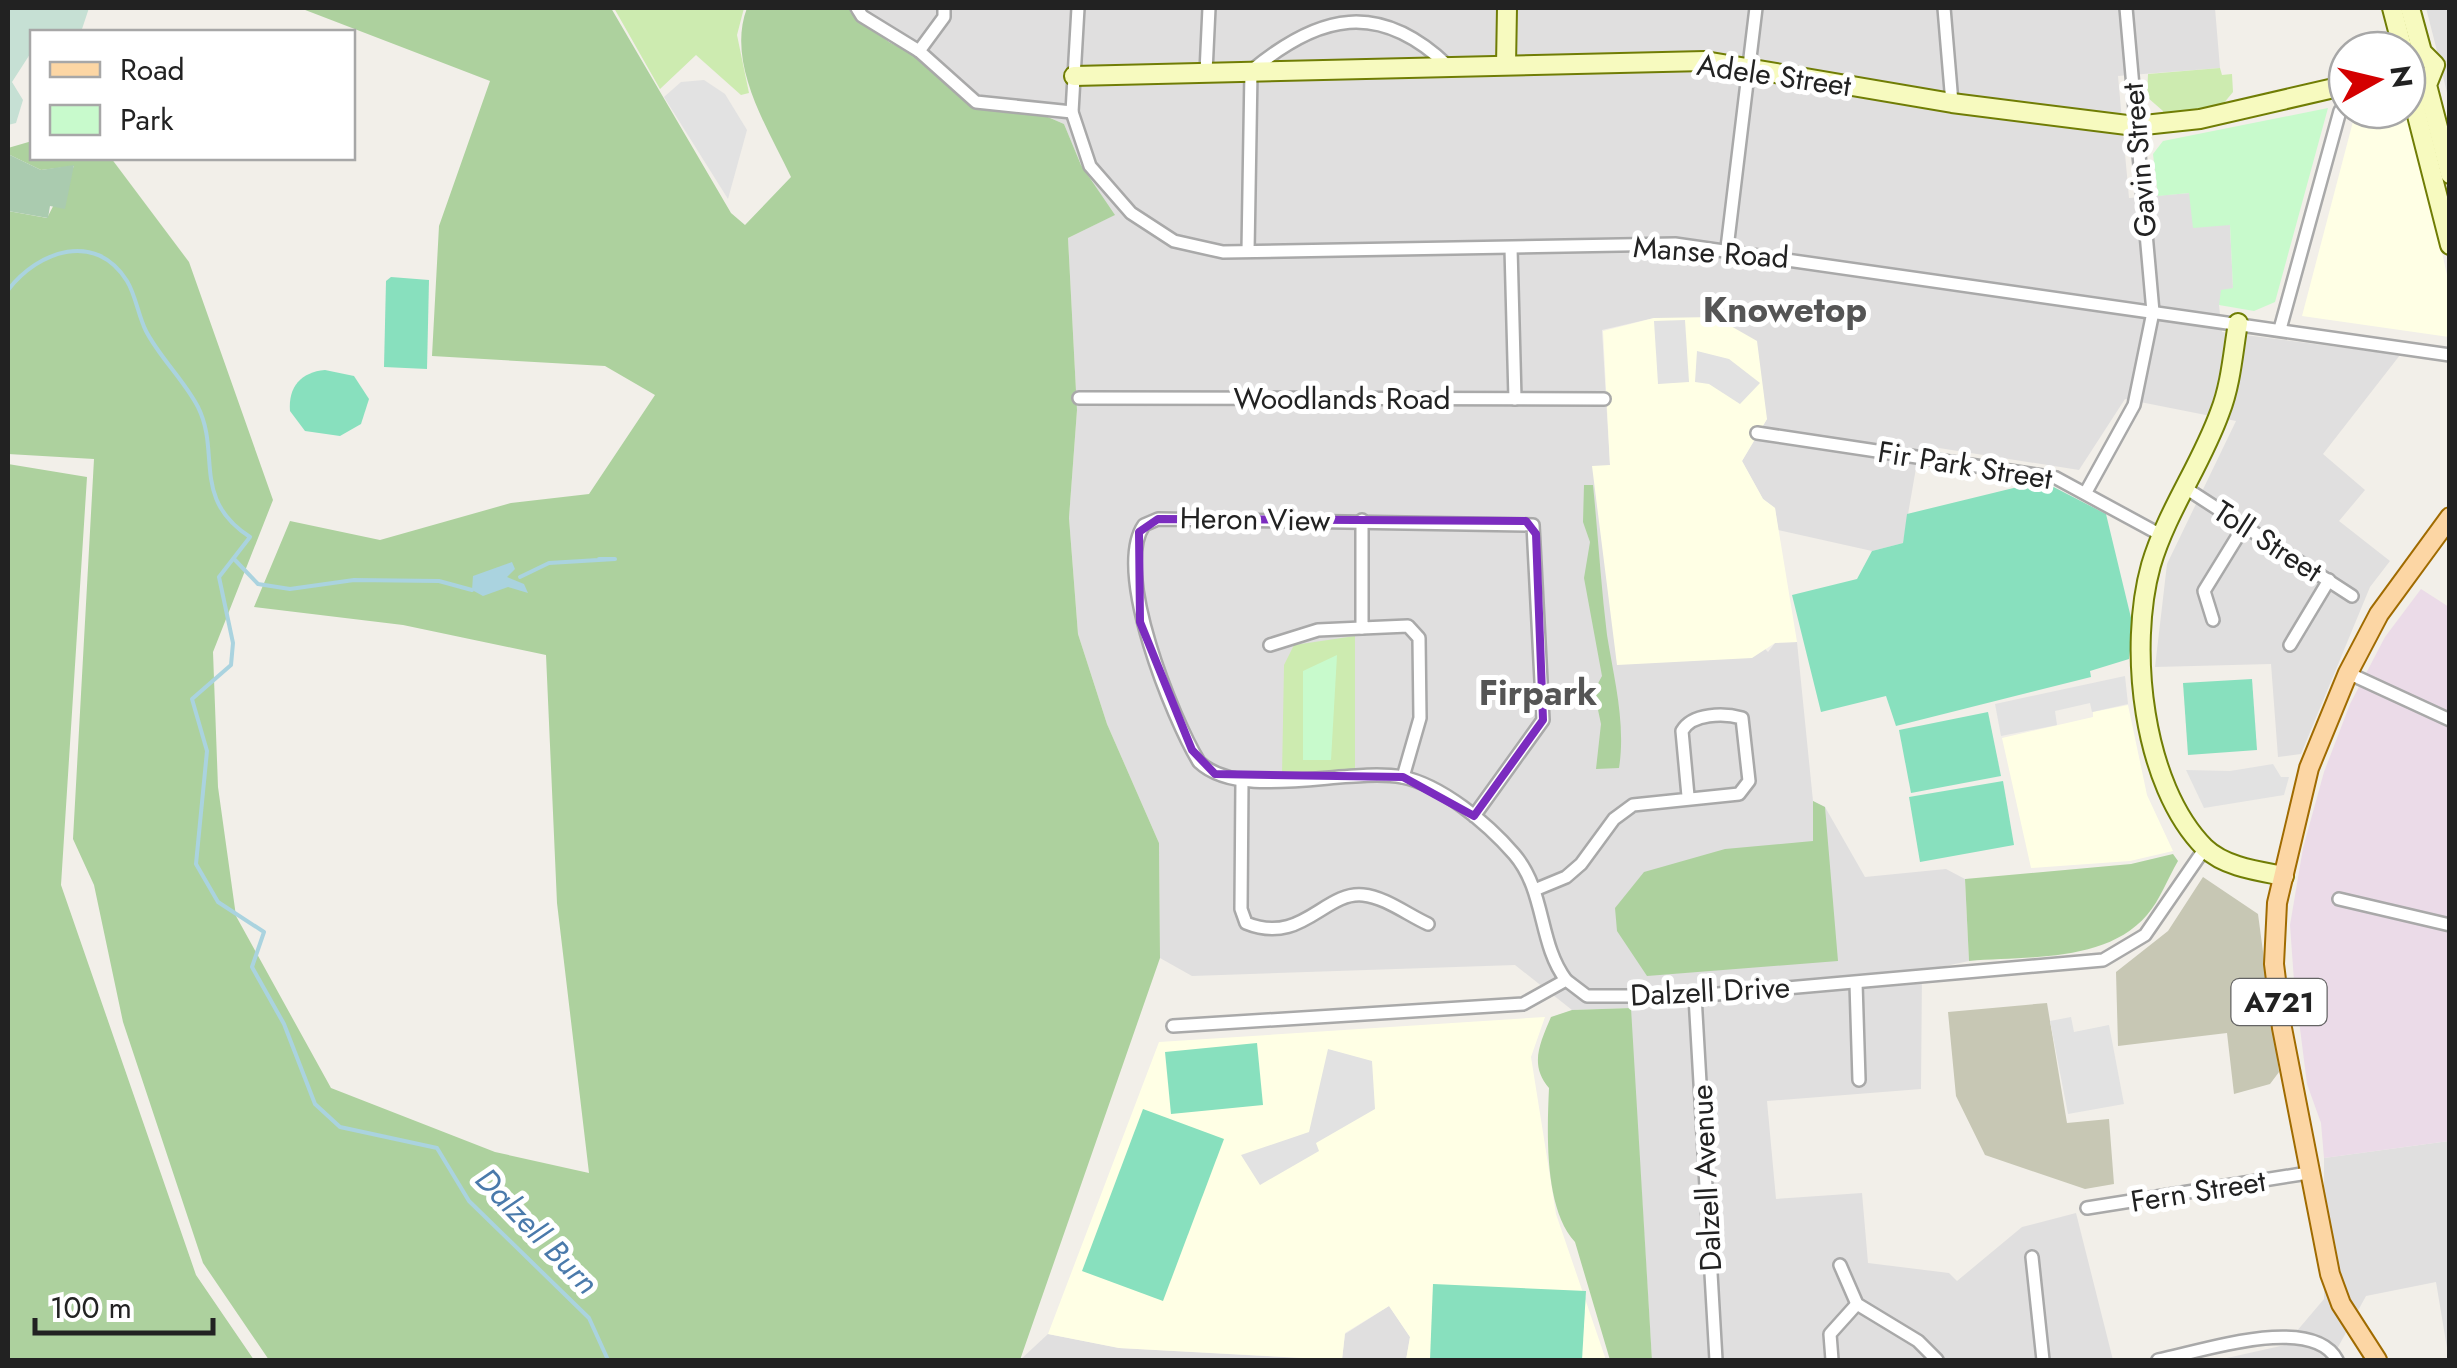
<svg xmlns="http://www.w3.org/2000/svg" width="2457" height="1368" viewBox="0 0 2457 1368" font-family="Jost,sans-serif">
<rect width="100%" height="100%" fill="#f2efe9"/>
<!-- residential -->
<g fill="#e0dfdf">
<path d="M851,8H2215L2220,68L2118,76L2129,198L2190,193L2230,225L2233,288L2219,305L2222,332L2400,355L2323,454L2365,490L2339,521L2390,561L2370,587L2301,754L2278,757L2271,664L2155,667L2167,564L2236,421L2125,399L2079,470L1920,445L1903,543L1872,551L1778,530L1775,508L1763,499L1742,461L1767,419L1654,318L1602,330L1610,466H1593L1768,652L1775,643L1797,642L1813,801L1825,807L1865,877L1946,869L1965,879L1969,961L1922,971L1921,1089L1767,1101L1776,1199L1862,1193L1868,1263L1949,1273L1957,1281L2022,1227L2076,1213L2113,1360H1652L1630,1008L1572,1010L1515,965L1192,976L1160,958L1159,843L1107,724L1078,634L1069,518L1077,410L1068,238L1114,215L1081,165L1064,124L1013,102L980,109L968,102L949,74L889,42L850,12Z"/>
<path d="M2426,8H2449V101L2435,43Z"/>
<path d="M2449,1141V1360L2436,1282L2366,1296L2331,1360H2218L2285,1345L2324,1299V1158Z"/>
<path d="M1389,1306L1410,1337L1406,1360H1342L1345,1334Z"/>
<path d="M1048,1334L1119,1348L1336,1360H1020Z"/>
</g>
<!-- industrial -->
<path fill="#ebdbe8" d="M2421,589L2449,607V1141L2324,1158L2321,1123L2307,1084L2294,981L2290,925L2303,848L2324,772L2350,704L2385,637Z"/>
<!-- education -->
<g fill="#ffffe5">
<path d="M2408,100L2449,284V337L2302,316L2356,110H2407Z"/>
<path d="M1715,317L1757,341L1767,419L1742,461L1763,499L1775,508L1797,642L1775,643L1752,658L1617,665L1592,466L1610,465L1603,331L1654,318Z"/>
<path d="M2128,705L2147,795L2173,851L2130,861L2031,868L2002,738L2093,717V712Z"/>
<path d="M1545,1017L1531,1057L1556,1214L1606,1360H1406L1410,1337L1389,1306L1345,1333L1342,1360L1119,1348L1048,1334L1159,1042Z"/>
</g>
<!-- construction -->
<g fill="#c7c7b4">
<path d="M2203,877L2258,914L2279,1072L2270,1084L2234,1094L2227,1033L2118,1046L2116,972L2168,931Z"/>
<path d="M2047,1003L2067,1123L2109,1119L2114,1184L2085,1189L1985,1155L1956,1096L1948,1012Z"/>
</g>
<!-- grass -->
<g fill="#cdebb0">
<path d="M614,8H744L737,35L749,93L741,95L696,55L660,89Z"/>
<path d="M2220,68L2222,75L2232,74L2233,92L2223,104L2164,117L2163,111L2147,97L2148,74Z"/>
<path d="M1355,636V776H1282L1284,665L1294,645Z"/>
</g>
<!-- forest -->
<g fill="#add19e">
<path d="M300,8H611L731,213L745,225L791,177C767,127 726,63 747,8H851L850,12L889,42L949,74L968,102L980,109L1013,102L1064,124L1081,165L1115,215L1068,238L1077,410L1069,518L1078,634L1107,724L1159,843L1160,958L1020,1360H269L203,1263L123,1022L94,885L73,839L94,459L8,454V211L47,218L74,166L41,170L10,155L8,163V148L32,141V158H111L189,262L273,500L213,652L218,787L236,916L331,1088L495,1152L589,1173L557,903L546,655L403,625L254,607L290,521L380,540L511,503L589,494L655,395L605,366L432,356L439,226L490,81Z"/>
<path d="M8,464L87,477L61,885L196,1275L254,1360H8Z"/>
<path d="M1584,485H1593C1598,535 1601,586 1607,635C1614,679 1626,723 1619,768L1596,769L1601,724L1594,691L1602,676L1584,578L1590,542L1583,522Z"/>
<path d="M1813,801L1825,807L1838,961L1647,976L1617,931L1615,908L1644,872L1725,849L1813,841Z"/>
<path d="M2173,854L2178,861C2168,878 2160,900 2147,915C2106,963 2026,956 1969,961L1965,879L2131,864Z"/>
<path d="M1631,1008L1652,1360H1610L1575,1242C1544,1208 1547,1133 1549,1088C1529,1065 1540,1043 1551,1017L1572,1010Z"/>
</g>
<!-- wetland -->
<path fill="#c6e0d4" d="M8,8H89L81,32H32V51L12,82L23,100L16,123L8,125Z"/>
<!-- cemetery -->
<path fill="#aacbaf" d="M10,155L41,170L74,165L65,209L50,206L48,218L8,211Z"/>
<!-- park -->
<g fill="#c8facc">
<path d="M2328,108L2275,302L2254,311L2219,305L2221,290L2233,288L2230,225L2193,228L2189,193L2158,196L2153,154L2163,141Z"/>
<path d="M1337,655L1331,760H1303V671Z"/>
</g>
<!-- pitch -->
<g fill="#88e0be">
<path d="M391,277L429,280L427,369L384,367L386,281Z"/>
<path d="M325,370L354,376L369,399L361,424L340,436L305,431L290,411C288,387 301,372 325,370Z"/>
<path d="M2042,481L2106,514L2133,626L2129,659L2090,671L2091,677L1896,726L1886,696L1821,712L1792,595L1857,579L1872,551L1903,543L1907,514Z"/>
<path d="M2252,679L2257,750L2188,755L2183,683Z"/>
<path d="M1988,712L2001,776L1911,793L1899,730Z"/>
<path d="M2003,781L2014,845L1920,862L1909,797Z"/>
<path d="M1257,1043L1263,1105L1171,1114L1165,1052Z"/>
<path d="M1143,1109L1224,1139L1163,1301L1082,1271Z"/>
<path d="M1433,1284L1586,1291L1582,1360H1430Z"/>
</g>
<!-- parking -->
<g fill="#e2e2e2">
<path d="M704,80L725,94L747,130L728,199L664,97L681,82Z"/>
<path d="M1685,320L1689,382L1658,384L1654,321Z"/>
<path d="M1697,351L1729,359L1760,383L1740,404L1709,384L1695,382Z"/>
<path d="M2125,676L2128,704L2092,712L2090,703L2055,711L2057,725L2001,736L1995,704Z"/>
<path d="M2273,764L2281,777H2289L2284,795L2204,808L2186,770L2230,771Z"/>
<path d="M2071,1017L2074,1032L2109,1025L2124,1104L2068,1114L2050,1021Z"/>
<path d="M1328,1049L1372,1061L1375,1109L1316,1143L1319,1151L1260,1185L1241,1155L1309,1132Z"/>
</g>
<!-- water -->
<path fill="#aad3df" d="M512,562L515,569L507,577L524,584L528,593L508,587L483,596L472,590L473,576Z"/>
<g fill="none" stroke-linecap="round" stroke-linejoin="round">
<!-- stream -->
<g stroke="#aad3df" stroke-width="4">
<path d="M8,290C39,250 96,231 127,281C136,296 138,315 146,331C160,358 184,380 198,407C221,453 191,499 250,537L219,577L233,643L231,665L192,699L207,751L196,864L218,902L264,932L252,967L284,1024L315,1104L340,1127L437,1148L469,1201L589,1318L608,1360"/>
<path d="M235,560L258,584L290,589L354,580L439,581L472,590"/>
<path d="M520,577L549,563L615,559H599"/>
</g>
<defs>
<g id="street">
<path d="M857,8L862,16L919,51L976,102L1072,112"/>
<path d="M1078,8L1072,112L1090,166L1131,213L1174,241L1223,252L1675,244L2450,355"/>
<path d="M1944,8L1952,103"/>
<path d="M919,51L944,17V8"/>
<path d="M1206,72L1209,8"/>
<path d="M1511,248L1515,399"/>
<path d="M1727,248L1756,8"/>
<path d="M1248,251L1251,71C1319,14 1379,0 1448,66"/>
<path d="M2280,329L2340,111"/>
<path d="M1079,398L1604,399"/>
<path d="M1757,433L2056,478L2161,535"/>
<path d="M2184,487L2352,596"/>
<path d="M2086,492L2134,405L2153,312L2126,8"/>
<path d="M1362,520V628L1408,626L1419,638L1420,718L1403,777"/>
<path d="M2213,620L2204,591L2244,526"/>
<path d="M1270,645L1318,630L1362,628"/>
<path d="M2290,645L2329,580"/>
<path d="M2348,673L2450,720"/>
<path d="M1242,780L1241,909L1246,923C1302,946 1324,891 1363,895C1385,897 1408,915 1428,924"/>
<path d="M1474,816L1543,720L1533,525L1158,519L1144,525C1112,571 1173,719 1199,762C1241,802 1347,767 1402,777C1442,785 1488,824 1514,854C1546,891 1538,943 1566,980"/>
<path d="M1537,889L1566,877L1581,864L1614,819L1633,805L1739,794L1749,781L1742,718C1724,713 1692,713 1682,731L1688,796"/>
<path d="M2339,899L2450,925"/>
<path d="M1856,983L1859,1080"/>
<path d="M1695,996L1716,1360"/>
<path d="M1173,1026L1523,1004L1566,980L1587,996H1695L2103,960L2145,935L2205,848"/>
<path d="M2087,1208L2308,1173"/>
<path d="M2032,1257L2043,1360"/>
<path d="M1840,1265L1857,1304L1918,1341L1937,1360"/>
<path d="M1832,1360L1830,1334L1857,1304"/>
<path d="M2158,1360C2200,1352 2312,1313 2337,1360"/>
</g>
<g id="secondary">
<path d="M2392,8L2403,50"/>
<path d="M2410,8L2422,52L2435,65L2427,85L2450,174"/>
<path d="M1506,65L1507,8"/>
<path d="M1074,76L1705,61L1952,103L2135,126L2200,119L2347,85"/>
<path d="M2410,88L2450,245"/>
<path d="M2238,323C2233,352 2231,384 2220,412C2201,465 2167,511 2151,565C2128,647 2142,785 2205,848C2225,867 2258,871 2284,876"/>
</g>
<path id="primary" d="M2377,1360L2341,1304L2330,1274L2282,1028L2274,964L2277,903L2309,768L2348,673L2379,614L2450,517"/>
</defs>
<!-- street casing -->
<use href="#street" stroke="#a9a9a9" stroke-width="16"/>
<!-- secondary casing -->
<use href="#secondary" stroke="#707d05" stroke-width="22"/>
<!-- primary casing -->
<use href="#primary" stroke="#a06b00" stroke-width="22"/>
<!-- street -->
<use href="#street" stroke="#fff" stroke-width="11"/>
<!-- secondary -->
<use href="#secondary" stroke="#f7fabf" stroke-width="18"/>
<!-- primary -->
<use href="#primary" stroke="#fcd6a4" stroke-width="18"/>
</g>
<!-- marked area -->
<path fill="none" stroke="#7b2cbf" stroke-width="8" stroke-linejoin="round" d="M1158,519L1526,521L1536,534L1543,720L1474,816L1403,777L1215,774L1192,750L1140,622L1139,532Z"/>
<g text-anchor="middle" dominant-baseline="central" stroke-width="10" stroke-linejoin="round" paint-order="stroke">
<!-- shield labels -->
<rect fill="#fff" stroke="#646464" stroke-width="2.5" x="2231.5" y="979" width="95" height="46" rx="8"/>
<g font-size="28" font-weight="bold" fill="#222">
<text x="2279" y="1002">A721</text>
</g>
<!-- street labels -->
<g font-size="30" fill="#222" stroke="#fff">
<text transform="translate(1774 75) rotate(8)">Adele Street</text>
<text transform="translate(2139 160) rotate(-95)">Gavin Street</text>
<text transform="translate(1711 252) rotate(4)">Manse Road</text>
<text x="1342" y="398">Woodlands Road</text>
<text transform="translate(1965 465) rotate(9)">Fir Park Street</text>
<text transform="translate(1255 519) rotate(1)">Heron View</text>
<text transform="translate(2268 541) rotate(33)">Toll Street</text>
<text transform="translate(1710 991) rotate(-3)">Dalzell Drive</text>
<text transform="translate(1706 1178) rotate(-93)">Dalzell Avenue</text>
<text transform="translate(2198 1191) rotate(-9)">Fern Street</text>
</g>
<!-- water labels -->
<g font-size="32" font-style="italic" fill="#4a7aab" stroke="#fff">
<text transform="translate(537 1231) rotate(46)">Dalzell Burn</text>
</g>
<!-- quarter labels -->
<g font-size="35" font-weight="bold" fill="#555" stroke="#fff">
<text x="1785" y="310">Knowetop</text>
<text x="1538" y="693">Firpark</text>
</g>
</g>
<!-- border -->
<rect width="2457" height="1368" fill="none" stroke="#222222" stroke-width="20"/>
<!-- legend -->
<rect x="30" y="30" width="325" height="130" fill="#ffffff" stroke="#a7a7a7" stroke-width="2.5"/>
<rect x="50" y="62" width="50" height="15" fill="#fcd6a4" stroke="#a7a7a7" stroke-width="2.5"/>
<text x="120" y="80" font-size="30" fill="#222222">Road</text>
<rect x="50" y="105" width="50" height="30" fill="#c8facc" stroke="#a7a7a7" stroke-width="2.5"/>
<text x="120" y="130" font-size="30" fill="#222222">Park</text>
<!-- north arrow -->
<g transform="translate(2377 80) rotate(82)"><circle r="48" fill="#ffffff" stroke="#a7a7a7" stroke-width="2.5"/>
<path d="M0-8L18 38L0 25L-18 38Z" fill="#d40000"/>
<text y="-15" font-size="28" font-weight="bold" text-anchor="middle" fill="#222222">N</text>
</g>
<!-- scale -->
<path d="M35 1318v15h178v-15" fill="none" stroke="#222222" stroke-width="5"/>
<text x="50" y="1318" font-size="30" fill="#222222" stroke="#ffffff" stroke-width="8" paint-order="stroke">100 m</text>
</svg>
